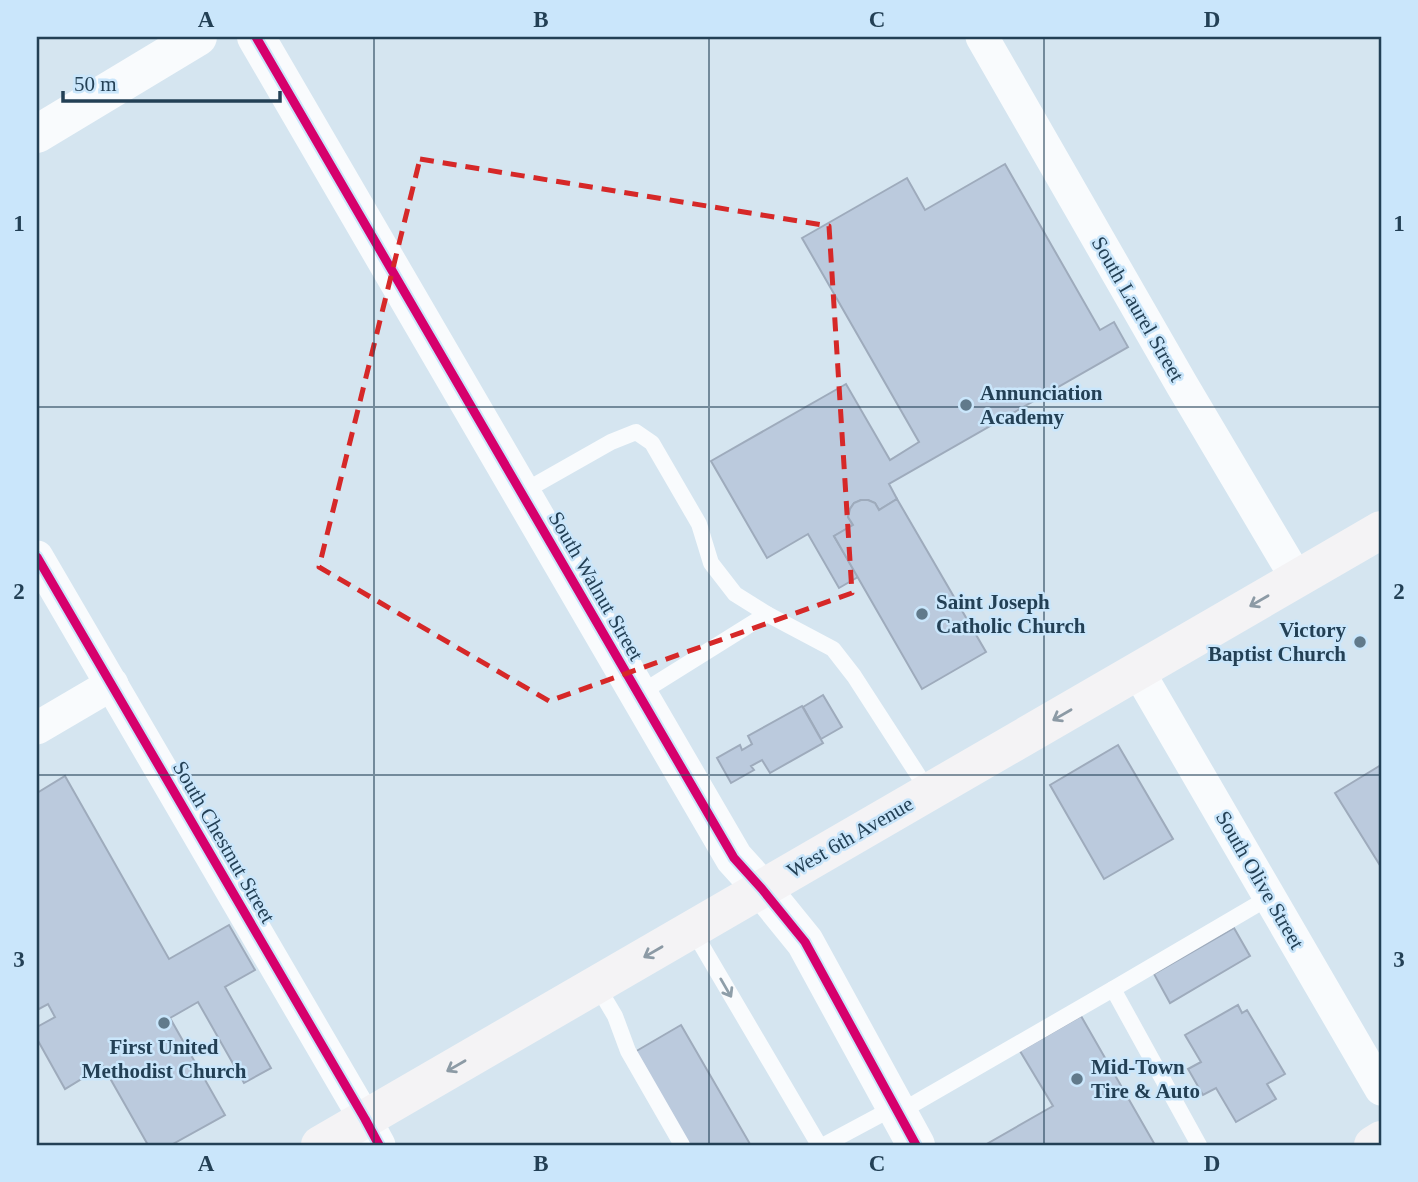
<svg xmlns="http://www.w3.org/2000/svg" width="1418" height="1182" viewBox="0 0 1418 1182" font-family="Georgia,serif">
<rect width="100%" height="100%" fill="#d5e5f0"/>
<!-- building -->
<g fill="#bbcadd" stroke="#9eabbc" stroke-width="2">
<path d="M1005,164L1100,330L1114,322L1128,347L889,484L897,499L879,510L875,503L868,500H861L854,503L850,509L848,517L853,525L834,536L858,577L839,588L808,534L767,558L711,461L846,384L890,460L919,442L802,238L907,178L925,210Z"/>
<path d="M897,499L986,652L922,689L834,536L853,525L848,517L850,509L854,503L861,500H868L875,503L879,510Z"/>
<path d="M823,695L842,727L821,739L803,707Z"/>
<path d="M802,706L823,743L770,773L762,760L751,766L754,770L731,783L717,758L740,745L742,750L752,744L748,736Z"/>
<path d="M1118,745L1173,839L1104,879L1050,785Z"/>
<path d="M1381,765V867L1335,793Z"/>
<path d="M65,776L169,959L229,925L255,970L225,987L271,1068L244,1083L198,1002L170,1018L225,1115L171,1145H148L103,1066L65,1089L37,1039V1027L55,1017L48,1004L37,1010V793Z"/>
<path d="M1234,928L1250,956L1170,1003L1154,974Z"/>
<path d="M1238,1005L1242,1013L1247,1010L1285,1074L1267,1084L1276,1099L1236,1122L1216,1088L1203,1095L1188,1069L1201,1062L1185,1035Z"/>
<path d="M1081,1016L1155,1145H985L1053,1106L1020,1051Z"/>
<path d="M681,1025L750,1144L748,1145H686L633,1053Z"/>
</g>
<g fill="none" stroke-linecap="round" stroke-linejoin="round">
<!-- service -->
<g stroke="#f9fbfd" stroke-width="16">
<path d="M521,493L611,442L636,432L652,443L699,524L711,563L735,594L767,614L833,649L854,676L929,792"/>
<path d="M639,694L767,614"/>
<path d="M692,929L819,1145"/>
<path d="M596,984L615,1016L628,1051L682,1145"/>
<path d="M1113,989L1199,1145"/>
<path d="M898,1113L1113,989L1270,897"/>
<path d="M824,1145L895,1107"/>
</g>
<!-- minor -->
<g stroke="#f9fbfd" stroke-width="33">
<path d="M982,37L1182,385L1297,579"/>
<path d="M37,557L365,1119L379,1145"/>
<path d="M1138,671L1381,1089"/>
<path d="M37,728L112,684"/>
</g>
<!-- tertiary -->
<g stroke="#f9fbfd" stroke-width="38">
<path d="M256,37L734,858L762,889L805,942L916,1145"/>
<path d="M37,134L198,37"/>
</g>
<!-- secondary -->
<g stroke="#f4f3f5" stroke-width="38">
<path d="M320,1145L1381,530"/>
<path d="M1373,1145L1381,1140"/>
</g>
<defs>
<g id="cycleway">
<path d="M256,37L734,858L762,889L805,942L916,1145"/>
<path d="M37,557L365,1119L379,1145"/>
</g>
</defs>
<!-- cycleway casing -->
<use href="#cycleway" stroke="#cae6fb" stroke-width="13"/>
<!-- cycleway -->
<use href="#cycleway" stroke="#d6006c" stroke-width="9"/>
</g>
<!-- one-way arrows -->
<defs><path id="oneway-shaft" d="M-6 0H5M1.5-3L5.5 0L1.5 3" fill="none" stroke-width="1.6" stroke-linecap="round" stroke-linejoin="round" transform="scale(1.75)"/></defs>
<g stroke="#8c9aa5">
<use href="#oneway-shaft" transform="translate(1259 601) rotate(150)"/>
<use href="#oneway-shaft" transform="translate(1062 715) rotate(150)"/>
<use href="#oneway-shaft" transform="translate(653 952) rotate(150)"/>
<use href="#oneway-shaft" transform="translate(456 1066) rotate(150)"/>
</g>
<use stroke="#8e9ea9" href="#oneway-shaft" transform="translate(726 988) rotate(60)"/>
<!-- marked area -->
<path fill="none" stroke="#d62828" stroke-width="5" stroke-dasharray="14 9" stroke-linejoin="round" d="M420,159L829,226L852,593L549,701L319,567Z"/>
<!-- grid -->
<path fill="none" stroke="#234055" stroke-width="2" stroke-opacity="0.55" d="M374,37V1145M709,37V1145M1044,37V1145M37,407H1381M37,775H1381"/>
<!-- markers -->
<g fill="#617a8b" stroke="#cae6fb" stroke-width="2.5">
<circle cx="966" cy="405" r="7"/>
<circle cx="922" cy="614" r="7"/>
<circle cx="1360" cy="642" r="7"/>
<circle cx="164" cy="1023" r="7"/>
<circle cx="1077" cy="1079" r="7"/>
</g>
<g text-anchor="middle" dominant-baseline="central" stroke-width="5" stroke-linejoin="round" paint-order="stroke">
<!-- street labels -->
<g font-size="21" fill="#234055" stroke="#cae6fb">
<text transform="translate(1138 309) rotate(60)">South Laurel Street</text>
<text transform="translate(596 586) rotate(60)">South Walnut Street</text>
<text transform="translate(850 837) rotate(-30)">West 6th Avenue</text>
<text transform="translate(224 842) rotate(60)">South Chestnut Street</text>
<text transform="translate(1260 880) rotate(60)">South Olive Street</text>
</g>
<!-- poi labels -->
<g font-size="21" font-weight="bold" fill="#234055" stroke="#cae6fb" text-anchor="start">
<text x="980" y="393">Annunciation<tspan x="980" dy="24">Academy</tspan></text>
<text x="936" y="602">Saint Joseph<tspan x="936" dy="24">Catholic Church</tspan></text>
<text x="1346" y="630" text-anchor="end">Victory<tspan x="1346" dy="24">Baptist Church</tspan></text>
<text x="164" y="1047" text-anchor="middle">First United<tspan x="164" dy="24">Methodist Church</tspan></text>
<text x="1091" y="1067">Mid-Town<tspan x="1091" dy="24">Tire &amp; Auto</tspan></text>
</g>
</g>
<!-- border -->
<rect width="1418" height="1182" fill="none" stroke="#cae6fb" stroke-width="77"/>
<!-- scale -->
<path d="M63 91v10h217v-10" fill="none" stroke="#234055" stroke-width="3.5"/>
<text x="74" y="91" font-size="21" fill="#234055" stroke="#cae6fb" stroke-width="5" paint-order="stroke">50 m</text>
<rect x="38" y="38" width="1342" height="1106" fill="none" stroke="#234055" stroke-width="2.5"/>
<g font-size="23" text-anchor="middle" font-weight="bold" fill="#234055">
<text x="206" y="27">A</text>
<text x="541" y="27">B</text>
<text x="877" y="27">C</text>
<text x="1212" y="27">D</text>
<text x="19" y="231">1</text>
<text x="1399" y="231">1</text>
<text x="19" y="599">2</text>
<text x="1399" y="599">2</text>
<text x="19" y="967">3</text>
<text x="1399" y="967">3</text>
<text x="206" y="1171">A</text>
<text x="541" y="1171">B</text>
<text x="877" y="1171">C</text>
<text x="1212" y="1171">D</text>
</g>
</svg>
